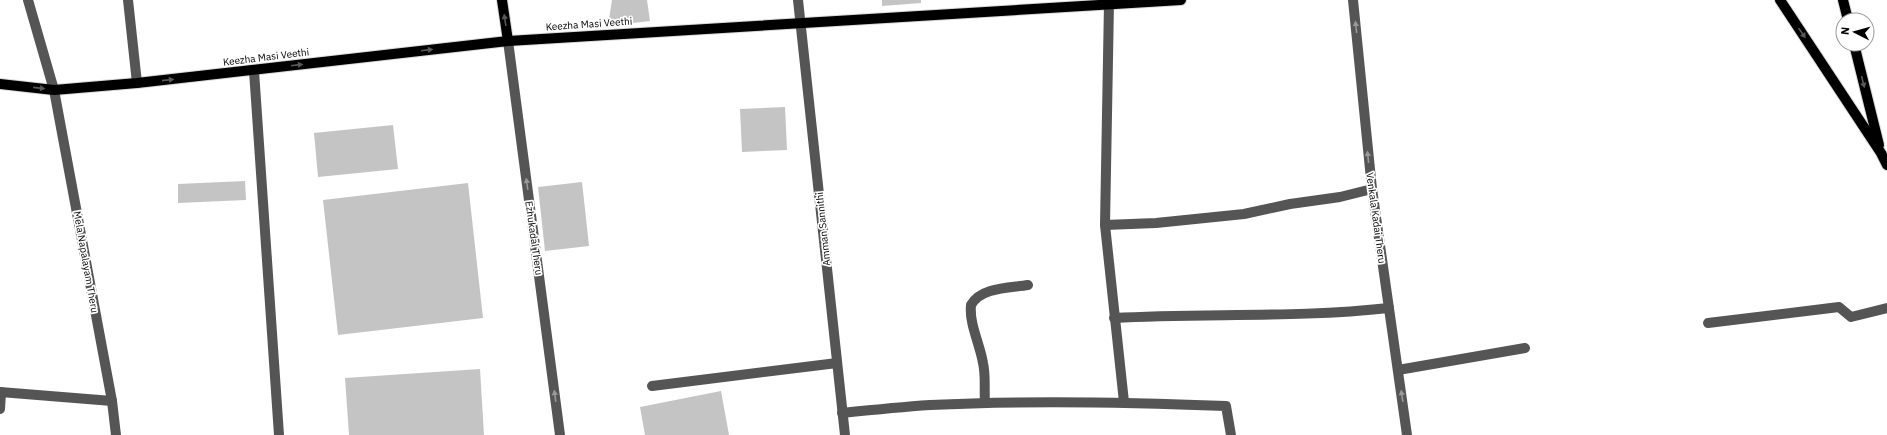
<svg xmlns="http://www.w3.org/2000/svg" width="1887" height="435" viewBox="0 0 1887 435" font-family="'IBM Plex Sans',sans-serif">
<rect width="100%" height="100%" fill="#fff"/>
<!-- building -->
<g fill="#c4c4c4">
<path d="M612,0H647L650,21L608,26Z"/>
<path d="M882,0H921V3L882,6Z"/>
<path d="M785,107L787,150L742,152L740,109Z"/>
<path d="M393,125L398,169L318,177L314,133Z"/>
<path d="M245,181L246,200L178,203V184Z"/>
<path d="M582,182L589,246L545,251L538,187Z"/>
<path d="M468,183L483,318L338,335L323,200Z"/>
<path d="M480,369L484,435H349L345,378Z"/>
<path d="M721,391L729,435H645L640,407Z"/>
</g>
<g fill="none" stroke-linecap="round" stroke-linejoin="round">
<defs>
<g id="major">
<path d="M502,0L508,41"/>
<path d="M1780,0L1881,153L1887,165"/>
<path d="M1843,0L1848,20"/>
<path d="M1854,44L1879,145"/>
<path d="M0,84L54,90L137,83L508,41L1181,0"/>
</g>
</defs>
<!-- major casing -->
<use href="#major" stroke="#dbdbdb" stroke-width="12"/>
<!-- minor -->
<g stroke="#555" stroke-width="10">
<path d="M28,0L54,90L112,401L116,435"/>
<path d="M128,0L137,83"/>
<path d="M798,0L845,435"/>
<path d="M1353,0L1372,189L1407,435"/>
<path d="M1109,3L1105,225L1124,402"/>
<path d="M508,41L560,435"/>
<path d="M254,71L279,435"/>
<path d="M1105,225L1156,223L1244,214L1290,204L1340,197L1372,189"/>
<path d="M1114,318C1205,313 1298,318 1389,308"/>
<path d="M1708,323L1839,307L1851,317L1887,308"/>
<path d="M1398,370L1525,348"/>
<path d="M652,386L837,363"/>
<path d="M0,392L112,401"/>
<path d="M985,403C984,390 986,376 983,363C980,344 969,324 971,305C981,287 1010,288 1028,285"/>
<path d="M0,409L1,392"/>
<path d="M842,413C871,410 901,407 930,405C1029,400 1127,402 1226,406L1231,435"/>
</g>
<!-- major -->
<use href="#major" stroke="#000" stroke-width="10"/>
</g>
<!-- one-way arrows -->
<defs><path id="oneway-solid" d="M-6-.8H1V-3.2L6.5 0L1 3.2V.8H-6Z"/></defs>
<g fill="#595959">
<use href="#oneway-solid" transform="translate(505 20) rotate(-99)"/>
<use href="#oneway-solid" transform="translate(1802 33) rotate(55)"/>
<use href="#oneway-solid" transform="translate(427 50) rotate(-7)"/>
<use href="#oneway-solid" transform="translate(297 65) rotate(-7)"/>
<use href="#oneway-solid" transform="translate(168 80) rotate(-6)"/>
<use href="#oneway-solid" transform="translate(1863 82) rotate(76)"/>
<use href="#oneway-solid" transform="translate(39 88) rotate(6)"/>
</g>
<g fill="#999">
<use href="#oneway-solid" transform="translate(1356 27) rotate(-96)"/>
<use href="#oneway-solid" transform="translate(1368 157) rotate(-96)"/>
<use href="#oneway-solid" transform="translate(527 184) rotate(-98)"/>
<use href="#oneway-solid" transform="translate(555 396) rotate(-98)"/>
<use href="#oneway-solid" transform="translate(1402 396) rotate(-99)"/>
</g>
<g text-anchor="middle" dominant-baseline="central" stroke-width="3.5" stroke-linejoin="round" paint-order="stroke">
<!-- street labels -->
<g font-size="10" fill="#000" stroke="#fff">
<text transform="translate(589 24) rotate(-4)">Keezha Masi Veethi</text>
<text transform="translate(266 57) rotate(-7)">Keezha Masi Veethi</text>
<text transform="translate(1376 218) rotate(82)">Venkala Kadai Theru</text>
<text transform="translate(823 229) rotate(-96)">Amman Sannithi</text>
<text transform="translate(534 238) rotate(82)">Ezhukadal Theru</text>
<text transform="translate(86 262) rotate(80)">Mela Napalayam Theru</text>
</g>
</g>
<!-- north arrow -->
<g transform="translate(1855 32) rotate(276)"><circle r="19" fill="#ffffff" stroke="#999999"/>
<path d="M0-3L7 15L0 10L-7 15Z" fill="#000000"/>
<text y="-6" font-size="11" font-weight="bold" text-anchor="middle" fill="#000000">N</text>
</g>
</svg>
